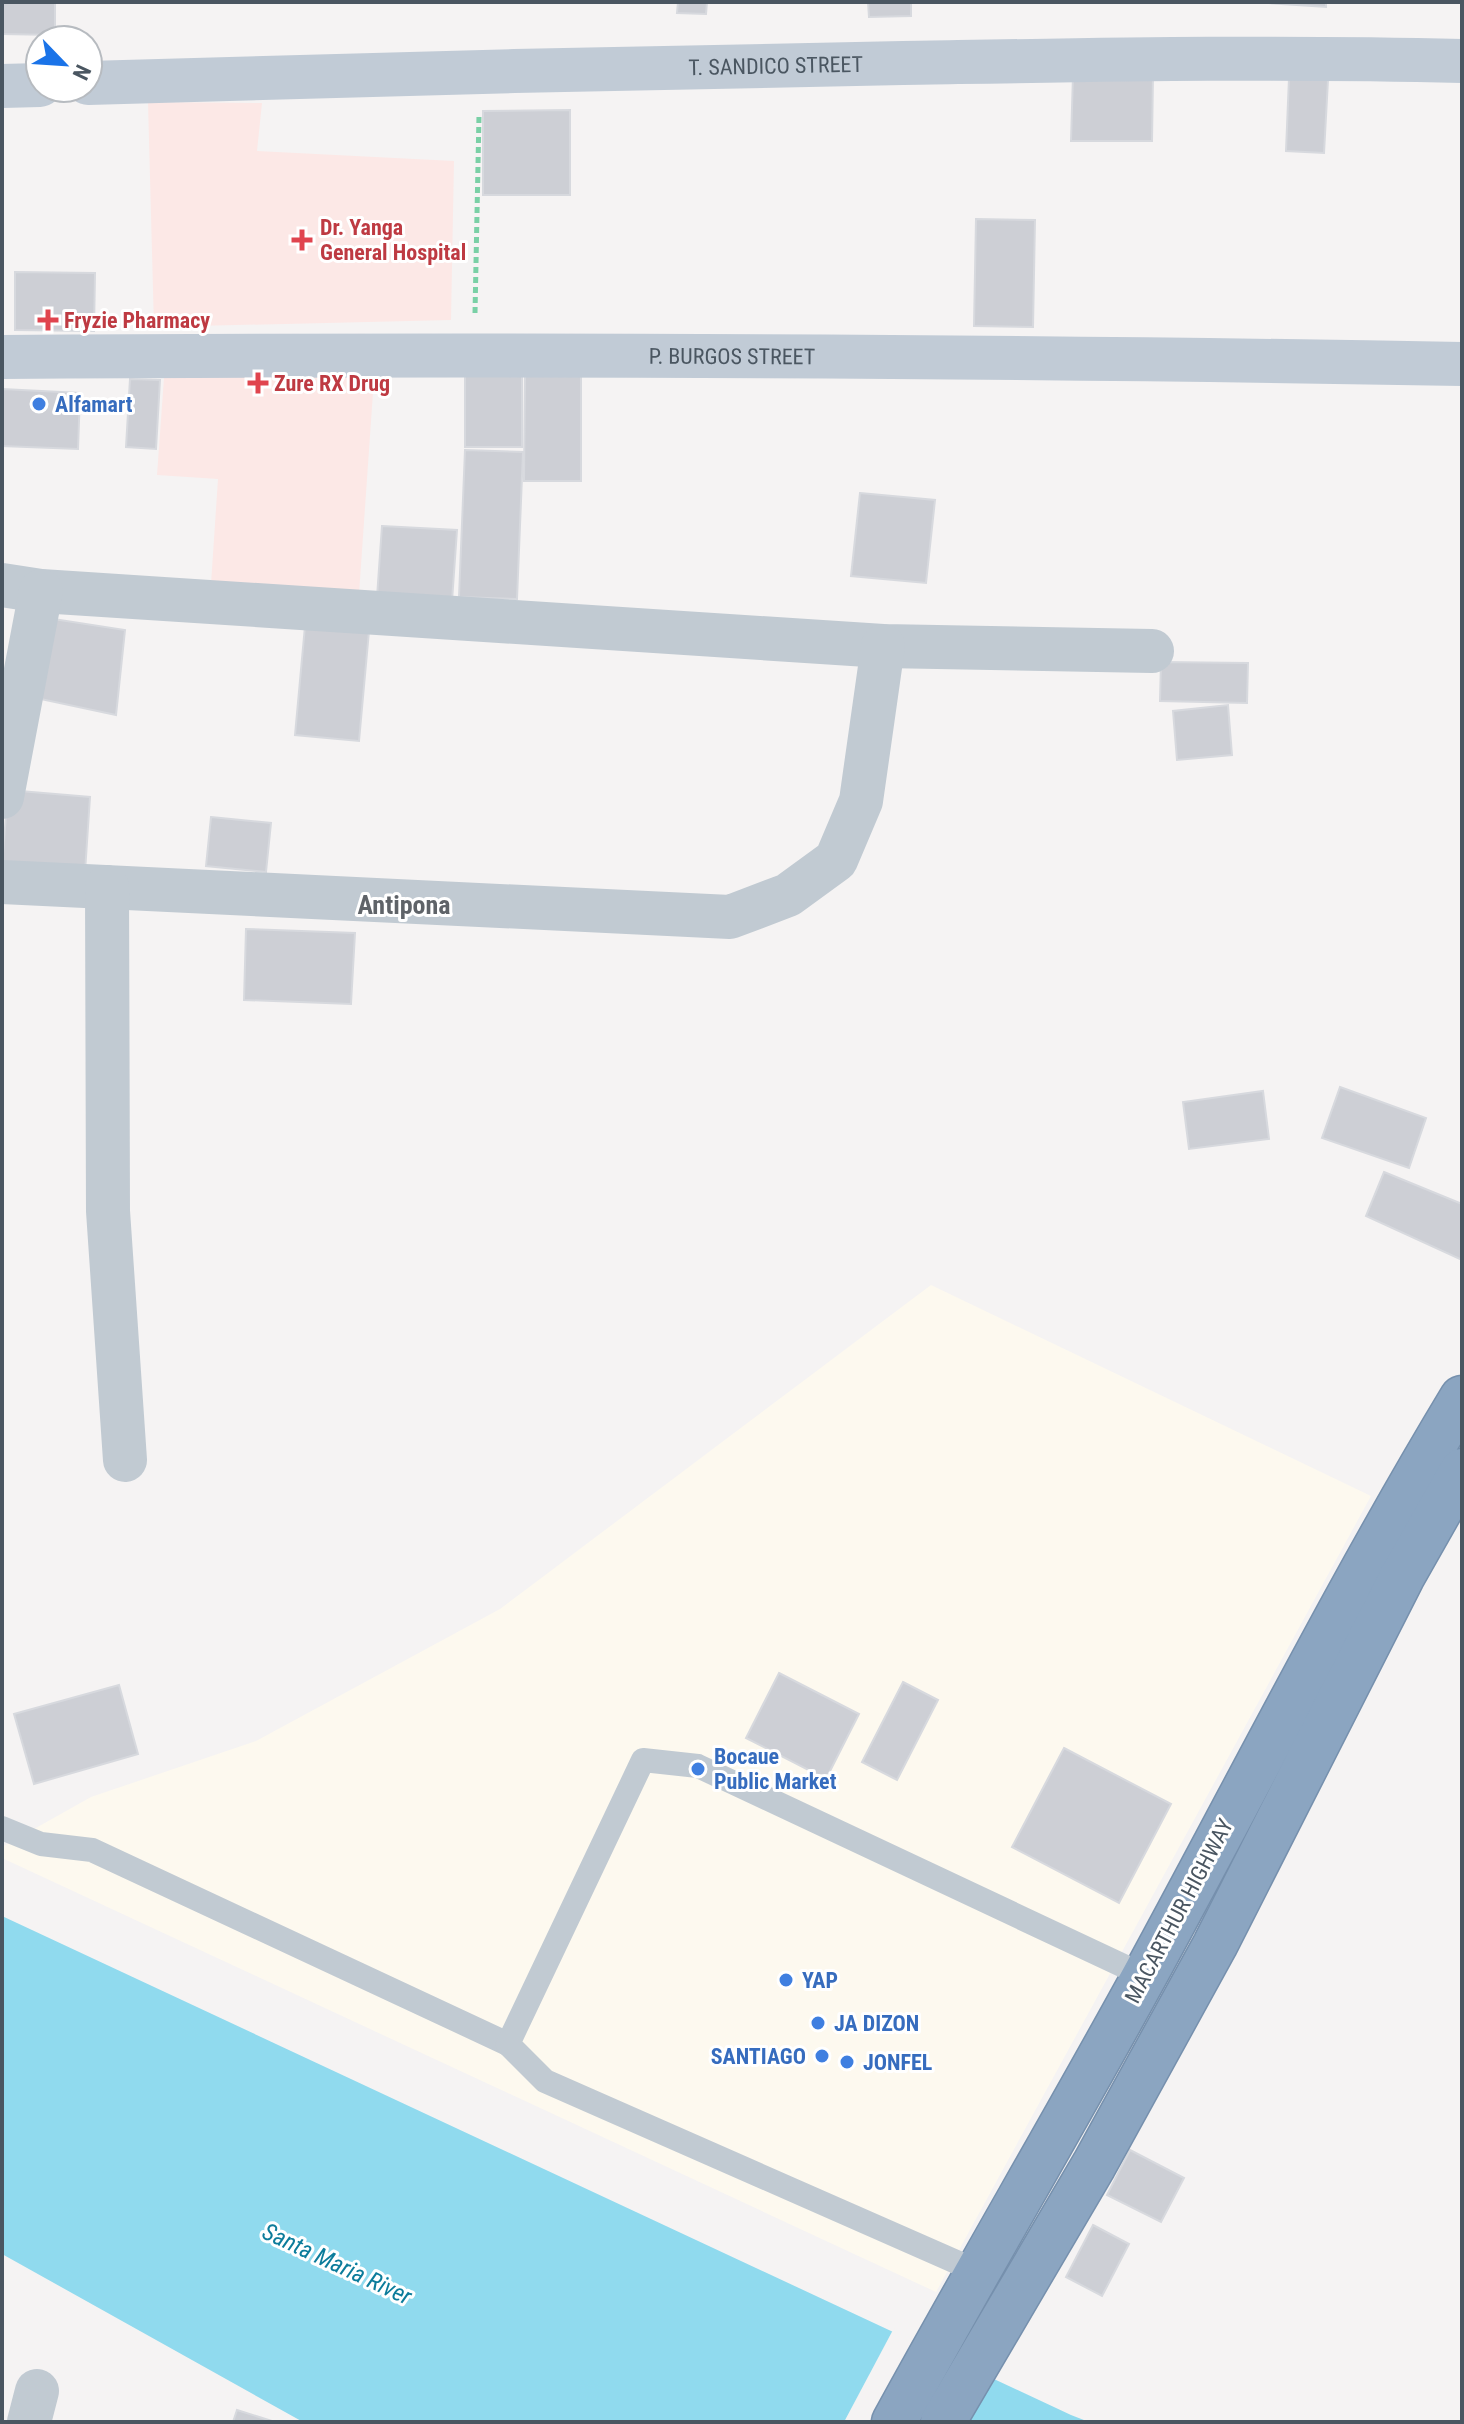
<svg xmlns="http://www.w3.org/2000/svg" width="1464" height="2424" viewBox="0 0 1464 2424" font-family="'Roboto Condensed',sans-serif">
<rect width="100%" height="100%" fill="#f5f3f3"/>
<!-- commercial -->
<path fill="#fdf9ef" d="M931,1285L1371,1496L936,2292L2,1858V1847L91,1797L256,1741L500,1609Z"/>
<!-- medical -->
<g fill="#fce8e6">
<path d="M148,102L262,103L257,151L454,161L451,320L154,327Z"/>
<path d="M165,364L374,378L359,594L211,584L218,479L157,475Z"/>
</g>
<!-- water -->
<path fill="#90daee" d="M2,1916L1071,2415L1089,2422H303L2,2254Z"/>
<!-- pier -->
<path fill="#f5f3f3" d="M894,2328L993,2374L967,2422H844Z"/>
<!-- building -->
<g fill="#cdcfd5" stroke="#d7d9de" stroke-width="2">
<path d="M2,2H55V35L2,34Z"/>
<path d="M678,2H707L706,14L677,13Z"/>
<path d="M868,2H911V16L869,17Z"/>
<path d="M1253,2H1326V7Z"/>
<path d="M1073,75H1153L1152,141H1071Z"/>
<path d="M1289,78L1328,80L1324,153L1286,151Z"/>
<path d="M570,110V195H483V111Z"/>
<path d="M976,219L1035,220L1033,327L974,326Z"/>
<path d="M15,272L95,273L94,331L15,330Z"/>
<rect x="465" y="369" width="57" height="78"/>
<path d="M525,374H581V481H524Z"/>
<path d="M130,379L160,380L156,449L126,447Z"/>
<path d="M2,389L80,393L78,449L2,446Z"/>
<path d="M465,450L523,452L517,599L459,597Z"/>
<path d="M860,493L935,500L926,583L851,576Z"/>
<path d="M382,526L457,530L452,601L377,597Z"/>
<path d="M47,618L125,630L116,715L36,698Z"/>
<path d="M305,626L369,631L359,741L295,735Z"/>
<path d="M1161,662L1248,663L1247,703L1160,701Z"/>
<path d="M1228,705L1232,755L1177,760L1173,711Z"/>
<path d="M8,790L90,797L85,872L2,866Z"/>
<path d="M211,817L271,823L266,872L206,866Z"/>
<path d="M246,929L355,933L351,1004L244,1000Z"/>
<path d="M1340,1087L1426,1118L1409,1168L1322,1138Z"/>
<path d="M1263,1091L1269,1139L1189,1149L1183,1102Z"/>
<path d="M1384,1172L1462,1204V1260L1366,1216Z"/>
<path d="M779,1673L859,1714L826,1779L746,1738Z"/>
<path d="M903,1682L938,1700L897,1780L862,1762Z"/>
<path d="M119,1685L138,1754L34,1784L14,1714Z"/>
<path d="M1064,1748L1171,1804L1119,1903L1012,1847Z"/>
<path d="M1130,2150L1184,2178L1161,2222L1107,2195Z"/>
<path d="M1093,2225L1129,2244L1102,2296L1066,2277Z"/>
<path d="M237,2410L275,2422H233Z"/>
</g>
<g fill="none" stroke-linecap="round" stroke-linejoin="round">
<defs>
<g id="highway">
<path d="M894,2422C976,2272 1063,2125 1145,1975C1250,1782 1349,1585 1462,1398"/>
<path d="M943,2422L1094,2165L1215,1945L1402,1577L1462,1471"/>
</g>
</defs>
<!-- highway casing -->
<use href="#highway" stroke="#7690ad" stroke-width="47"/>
<!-- path -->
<path stroke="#7ad0a6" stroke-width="5" stroke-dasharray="6 4" stroke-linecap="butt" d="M475,313L479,115"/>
<!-- lane -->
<g stroke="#c1cad2" stroke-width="24">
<path d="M2,1828L41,1844L92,1850L508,2044"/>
<path d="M979,2272L545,2081L508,2044L643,1760L698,1766L1145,1976"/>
</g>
<!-- street -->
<g stroke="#c1cad2" stroke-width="44">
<path d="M2,585L41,591L883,646L1152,651"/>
<path d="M2,797L41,591"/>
<path d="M2,882L730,917L788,895L836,860L861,801L883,646"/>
<path d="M107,887L108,1211L125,1460"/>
<path d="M29,2422L37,2391"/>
</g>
<!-- secondary -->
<g stroke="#c1cbd6" stroke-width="44">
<path id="s1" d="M88,83C360,74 631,68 903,63C1089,60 1276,56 1462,61"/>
<path d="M2,86L40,85"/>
<path id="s2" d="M2,357C489,354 975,355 1462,364"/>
</g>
<!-- highway -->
<use href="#highway" stroke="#8ba5c1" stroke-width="44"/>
</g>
<!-- markers -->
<g fill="#e0444e" stroke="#fff" stroke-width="3">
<path d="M298 228h8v8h8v8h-8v8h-8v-8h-8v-8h8z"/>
<path d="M44 308h8v8h8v8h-8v8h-8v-8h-8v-8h8z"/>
<path d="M254 371h8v8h8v8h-8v8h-8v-8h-8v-8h8z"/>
</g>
<g fill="#3f7fe0" stroke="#fff" stroke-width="3">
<circle cx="39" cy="404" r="8"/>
<circle cx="698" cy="1769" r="8"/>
<circle cx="786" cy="1980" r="8"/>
<circle cx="818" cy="2023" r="8"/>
<circle cx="822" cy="2056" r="8"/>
<circle cx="847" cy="2062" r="8"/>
</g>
<g text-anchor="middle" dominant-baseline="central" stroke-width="6" stroke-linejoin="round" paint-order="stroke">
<!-- street labels -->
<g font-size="22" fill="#4a5661" stroke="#fff">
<text stroke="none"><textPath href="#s1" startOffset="688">T. SANDICO STREET</textPath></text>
<text stroke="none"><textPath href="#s2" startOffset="730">P. BURGOS STREET</textPath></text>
<text transform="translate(1179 1911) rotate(-62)">MACARTHUR HIGHWAY</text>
</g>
<!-- health labels -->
<g font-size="22" font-weight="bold" fill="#be3a42" stroke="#fff" text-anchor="start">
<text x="320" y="227">Dr. Yanga<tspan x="320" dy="25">General Hospital</tspan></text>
<text x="64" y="320">Fryzie Pharmacy</text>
<text x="274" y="383">Zure RX Drug</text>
</g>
<!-- shop labels -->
<g font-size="22" font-weight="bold" fill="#366cbe" stroke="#fff" text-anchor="start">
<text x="55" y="404">Alfamart</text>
<text x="714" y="1756">Bocaue<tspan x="714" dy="25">Public Market</tspan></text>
<text x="802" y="1980">YAP</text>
<text x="834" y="2023">JA DIZON</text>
<text x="806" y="2056" text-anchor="end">SANTIAGO</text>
<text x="863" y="2062">JONFEL</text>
</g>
<!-- water labels -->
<g font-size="24" font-style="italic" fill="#0c7c9b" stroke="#fff">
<text transform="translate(337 2264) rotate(25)">Santa Maria River</text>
</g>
<!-- quarter labels -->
<g font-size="26" font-weight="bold" fill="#5f6368" stroke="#fff">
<text x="404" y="905">Antipona</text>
</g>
</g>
<!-- border -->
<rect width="1464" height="2424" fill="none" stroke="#4a5661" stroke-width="8"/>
<!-- north arrow -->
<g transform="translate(64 64) rotate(115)"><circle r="38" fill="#ffffff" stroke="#b7bbc0" stroke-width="2"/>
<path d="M0-6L14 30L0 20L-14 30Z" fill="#1a73e8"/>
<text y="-12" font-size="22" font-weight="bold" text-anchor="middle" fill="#4a5661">N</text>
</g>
</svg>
